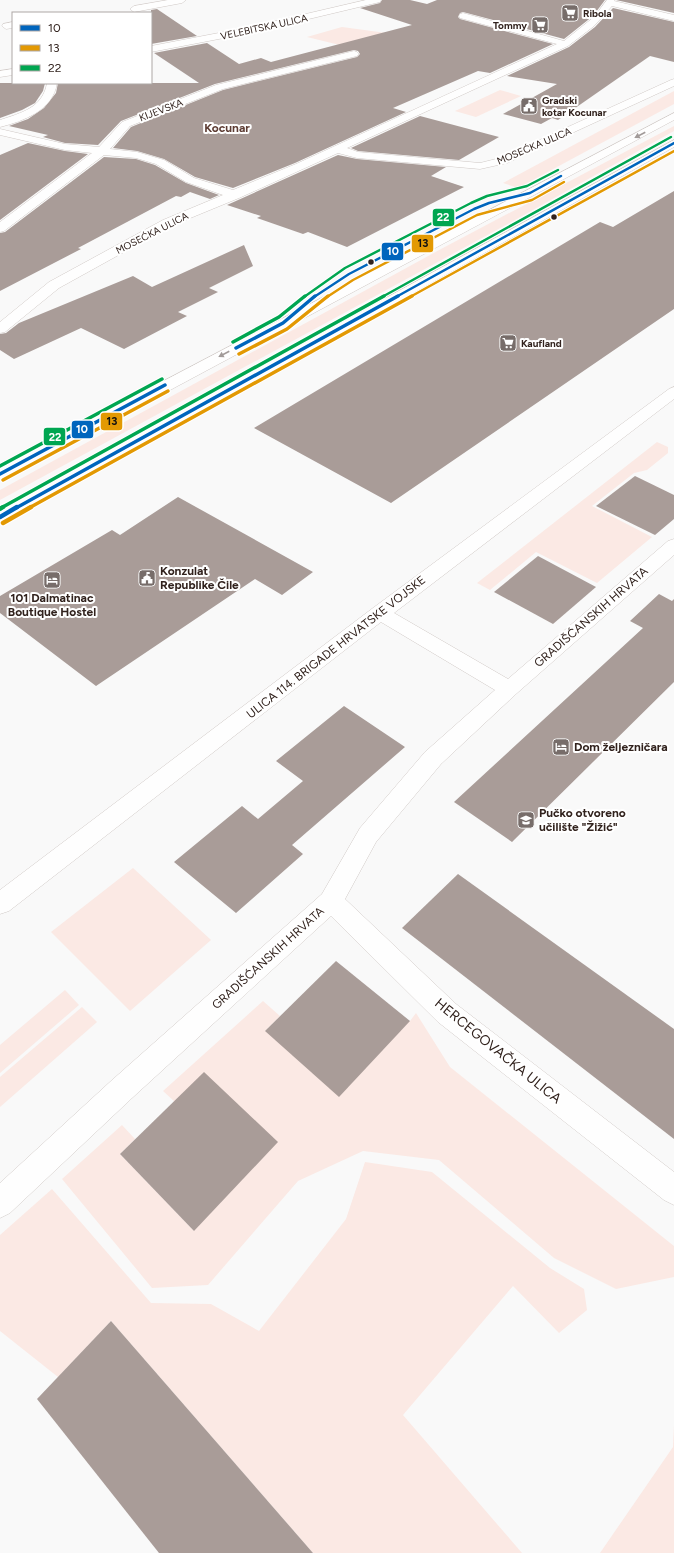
<svg xmlns="http://www.w3.org/2000/svg" width="674" height="1553" viewBox="0 0 674 1553" font-family="Figtree,sans-serif">
<rect width="100%" height="100%" fill="#f9f9f9"/>
<!-- green -->
<g fill="#fbe9e4">
<path d="M342,27L394,34L356,49L307,37Z"/>
<path d="M500,90L521,96L476,117L455,111Z"/>
<path d="M674,91V104L518,188L503,183Z"/>
<path d="M674,126V131L515,220L0,500V490L441,249Z"/>
<path d="M657,442L668,447V453L647,470L634,473L592,506L652,537L597,583L536,552L490,590L477,583Z"/>
<path d="M133,868L211,940L130,1011L51,932Z"/>
<path d="M65,990L79,1005L0,1073V1045Z"/>
<path d="M263,1001L280,1016L265,1031L410,1021L416,1013L450,1067L674,1246V1277L616,1289L554,1258L439,1160L363,1151L298,1181L208,1285L152,1288L62,1179L122,1125L135,1139L120,1154L194,1231L175,1102L163,1091Z"/>
<path d="M82,1007L97,1022L0,1107V1077Z"/>
<path d="M365,1162L432,1172L550,1268L584,1289L587,1310L559,1333L513,1286L403,1415L522,1553H313L111,1321L58,1377L0,1331V1235L52,1189L151,1303L211,1304L259,1331L346,1219Z"/>
<path d="M674,1425V1553H600L673,1447Z"/>
</g>
<!-- building -->
<g fill="#a99c98">
<path d="M382,0H410L427,4L437,0H605L593,16L564,39L463,12L460,13L458,17L460,19L553,44L490,73L478,71L393,108L406,112L295,163L233,188L195,177L164,159L137,151L113,148L131,127L223,90L357,57L360,54L358,51L354,50L215,84L121,121L98,145L65,143L43,137L48,135L9,126L28,119L44,108L56,93L58,83H199L154,53L207,43L239,64L261,58L271,62L412,25L360,8L380,3Z"/>
<path d="M616,0H674V13Z"/>
<path d="M613,8L674,22V62L650,56L558,120L552,118L541,124L503,114L557,84L507,76L569,47L595,27Z"/>
<path d="M157,9L197,36L151,44V10Z"/>
<path d="M0,83H45L43,91L35,103L22,110L0,118Z"/>
<path d="M420,116L499,137L459,160L358,151L351,148Z"/>
<path d="M28,143L65,151L88,154L0,220V155Z"/>
<path d="M338,155L357,159L446,167L431,176L464,187L347,247L308,232L303,234L257,218L261,216L227,205Z"/>
<path d="M104,157L136,159L155,165L186,183L219,195L210,199L190,192L181,197L176,196L78,248L81,249L0,291V233L5,232Z"/>
<path d="M674,191V309L391,503L254,428L600,222L613,227Z"/>
<path d="M244,245L253,266L209,288L218,292L178,312L187,316L124,349L81,328L14,359L0,350V334L6,333L19,323L133,276L152,287Z"/>
<path d="M635,476L674,495V519L655,535L596,506Z"/>
<path d="M178,497L313,572L282,595L255,579L96,686L0,613V596L112,530L120,535Z"/>
<path d="M538,556L596,587L553,624L494,592Z"/>
<path d="M659,594L672,601L674,599V682L512,842L454,802L643,628L630,621Z"/>
<path d="M344,706L405,747L292,845L303,854L236,913L174,862L242,806L258,819L303,781L276,761Z"/>
<path d="M458,874L674,1029V1139L402,928Z"/>
<path d="M336,961L410,1021L339,1097L265,1031Z"/>
<path d="M204,1072L278,1142L194,1231L120,1154Z"/>
<path d="M111,1321L313,1553H159L37,1399Z"/>
</g>
<g fill="none" stroke-linecap="round" stroke-linejoin="round">
<defs>
<g id="pedestrian">
<path d="M168,0H186L182,3L134,12L130,9L134,6Z"/>
<path d="M13,22V28L6,29L2,26L3,24Z"/>
</g>
<g id="minor">
<path d="M607,0H615L614,1L674,15V21L612,6L594,26L568,46L347,148L358,152L480,163L500,158L671,80L674,79V86L507,163L480,169L357,158L338,153L239,198L171,226L59,288L5,332L0,333V322L49,282L163,220L223,195L186,182L156,164L136,158L104,155L4,231L0,232V222L92,153L65,150L0,135V129L65,144L99,147L122,122L216,85L354,51L357,52L359,54L357,56L223,89L130,126L110,149L137,152L164,160L194,178L233,190L296,164L557,44L460,18L459,16L460,14L463,13L564,41L594,17Z"/>
<path d="M47,83H57C53,110 24,121 0,127V120C21,113 43,108 47,83Z"/>
<path d="M674,387V399L394,613L508,679L668,541L674,539V555L516,694L441,764L376,842L345,899L456,1004L674,1172V1205L664,1200L438,1022L331,916L131,1099L10,1213L0,1218V1183L111,1081L322,894L360,828L425,752L495,690L381,622L9,911L0,914V890L373,608L669,389Z"/>
</g>
<g id="tertiary">
<path d="M366,0H381L380,2L250,33L151,52V46L250,27Z"/>
<path d="M13,69V75L0,77V71Z"/>
</g>
<g id="secondary">
<path d="M674,113V120L6,478L0,479V467Z"/>
<path d="M674,140V147L6,521L0,522V510Z"/>
</g>
</defs>
<!-- pedestrian casing -->
<use href="#pedestrian" stroke="#d0c9c6" stroke-width="1"/>
<!-- minor casing -->
<use href="#minor" stroke="#d0c9c6" stroke-width="1"/>
<!-- tertiary casing -->
<use href="#tertiary" stroke="#d0c9c6" stroke-width="1"/>
<!-- secondary casing -->
<use href="#secondary" stroke="#d0c9c6" stroke-width="1"/>
<!-- pedestrian -->
<use href="#pedestrian" fill="#fefefe" fill-rule="evenodd"/>
<!-- minor -->
<use href="#minor" fill="#fefefe" fill-rule="evenodd"/>
<!-- tertiary -->
<use href="#tertiary" fill="#fefefe" fill-rule="evenodd"/>
<!-- secondary -->
<use href="#secondary" fill="#fefefe" fill-rule="evenodd"/>
<defs>
<g id="bus-1-far2">
<path d="M314,297L349,274L474,209L489,203L530,193L561,176"/>
<path d="M396,297L674,143"/>
</g>
<g id="bus-1-far1">
<path d="M236,348L283,323L315,296"/>
<path d="M0,474L165,385"/>
<path d="M16,508L398,296"/>
</g>
<path id="bus-1" d="M0,517L17,507"/>
<g id="bus-2-far2">
<path d="M327,297L353,280L477,215L532,200L564,182"/>
<path d="M410,297L674,151"/>
</g>
<g id="bus-2-far1">
<path d="M239,354L287,329L328,296"/>
<path d="M3,480L168,391"/>
<path d="M29,508L412,296"/>
</g>
<path id="bus-2" d="M3,523L31,507"/>
<g id="bus-3-far2">
<path d="M304,297L345,268L471,203L487,196L527,186L558,170"/>
<path d="M382,297L671,137"/>
</g>
<g id="bus-3-far1">
<path d="M233,342L279,317L305,296"/>
<path d="M0,466L162,379"/>
<path d="M1,508L384,296"/>
</g>
<path id="bus-3" d="M0,509L3,507"/>
</defs>
<!-- bus-1-far2 casing -->
<use href="#bus-1-far2" stroke="#fff" stroke-width="4"/>
<!-- bus-1-far1 casing -->
<use href="#bus-1-far1" stroke="#fff" stroke-width="5.5"/>
<!-- bus-1 casing -->
<use href="#bus-1" stroke="#fff" stroke-width="7"/>
<!-- bus-2-far2 casing -->
<use href="#bus-2-far2" stroke="#fff" stroke-width="4"/>
<!-- bus-2-far1 casing -->
<use href="#bus-2-far1" stroke="#fff" stroke-width="5.5"/>
<!-- bus-2 casing -->
<use href="#bus-2" stroke="#fff" stroke-width="7"/>
<!-- bus-3-far2 casing -->
<use href="#bus-3-far2" stroke="#fff" stroke-width="4"/>
<!-- bus-3-far1 casing -->
<use href="#bus-3-far1" stroke="#fff" stroke-width="5.5"/>
<!-- bus-3 casing -->
<use href="#bus-3" stroke="#fff" stroke-width="7"/>
<!-- bus-1-far2 -->
<use href="#bus-1-far2" stroke="#0065bd" stroke-width="2.5"/>
<!-- bus-1-far1 -->
<use href="#bus-1-far1" stroke="#0065bd" stroke-width="3.5"/>
<!-- bus-1 -->
<use href="#bus-1" stroke="#0065bd" stroke-width="4.5"/>
<!-- bus-2-far2 -->
<use href="#bus-2-far2" stroke="#e39903" stroke-width="2.5"/>
<!-- bus-2-far1 -->
<use href="#bus-2-far1" stroke="#e39903" stroke-width="3.5"/>
<!-- bus-2 -->
<use href="#bus-2" stroke="#e39903" stroke-width="4.5"/>
<!-- bus-3-far2 -->
<use href="#bus-3-far2" stroke="#00a651" stroke-width="2.5"/>
<!-- bus-3-far1 -->
<use href="#bus-3-far1" stroke="#00a651" stroke-width="3.5"/>
<!-- bus-3 -->
<use href="#bus-3" stroke="#00a651" stroke-width="4.5"/>
</g>
<!-- one-way arrows -->
<defs><path id="oneway-solid" d="M-6-.8H1V-3.2L6.5 0L1 3.2V.8H-6Z"/></defs>
<g fill="#a29b99">
<use href="#oneway-solid" transform="translate(640 135) rotate(152)"/>
<use href="#oneway-solid" transform="translate(224 354) rotate(152)"/>
</g>
<!-- icons -->
<defs>
<symbol id="supermarket-square" viewBox="-11 -11 22 22"><rect x="-9" y="-9" width="18" height="18" rx="4" fill="#776d6a" stroke="#fff"/><path d="M-6-5.5h2.5l.6 2H6L4.5 2H-2.5L-4.4-4H-6ZM-1.5 3.2a1.3 1.3 0 1 0 .1 0ZM3 3.2a1.3 1.3 0 1 0 .1 0Z" fill="#fff"/></symbol>
<symbol id="civic-square" viewBox="-11 -11 22 22"><rect x="-9" y="-9" width="18" height="18" rx="4" fill="#776d6a" stroke="#fff"/><path d="M-.6-6.5H3V-4.5H.6V-3L4-1V1h2V6H-6V1h2V-1L-.6-3ZM-1.2 2.5V6h2.4V2.5Z" fill="#fff"/></symbol>
<symbol id="hotel-square" viewBox="-11 -11 22 22"><rect x="-9" y="-9" width="18" height="18" rx="4" fill="#776d6a" stroke="#fff"/><path d="M-6-4.5h1.5V1H6V5H4.5V3h-9V5H-6ZM-4 0a1.8 1.8 0 1 1 3.6 0ZM.5 0V-2.5h3Q6-2.5 6 0Z" fill="#fff"/></symbol>
<symbol id="university-square" viewBox="-11 -11 22 22"><rect x="-9" y="-9" width="18" height="18" rx="4" fill="#776d6a" stroke="#fff"/><path d="M0-5L7-2L0 1L-7-2ZM-4 1L0 2.5L4 1V4Q0 6-4 4Z" fill="#fff"/></symbol>
</defs>
<g fill-rule="evenodd">
<use href="#supermarket-square" x="560" y="3" width="20" height="20"/>
<use href="#supermarket-square" x="530" y="15" width="20" height="20"/>
<use href="#civic-square" x="519" y="96" width="20" height="20"/>
<use href="#supermarket-square" x="498" y="333" width="20" height="20"/>
<use href="#civic-square" x="137" y="568" width="20" height="20"/>
<use href="#hotel-square" x="42" y="570" width="20" height="20"/>
<use href="#hotel-square" x="551" y="737" width="20" height="20"/>
<use href="#university-square" x="516" y="810" width="20" height="20"/>
</g>
<!-- markers -->
<g fill="#31221d" stroke="#fff" stroke-width="1.5">
<circle cx="554" cy="217" r="3.5"/>
<circle cx="371" cy="262" r="3.5"/>
</g>
<g text-anchor="middle" dominant-baseline="central" stroke-width="4" stroke-linejoin="round" paint-order="stroke">
<!-- far-poi labels -->
<g font-size="10" font-weight="bold" fill="#31221d" stroke="#fff" text-anchor="start">
<text x="583" y="13">Ribola</text>
<text x="527" y="25" text-anchor="end">Tommy</text>
<text x="542" y="100">Gradski<tspan x="542" dy="12">kotar Kocunar</tspan></text>
<text x="521" y="343">Kaufland</text>
</g>
<!-- far-street labels -->
<g font-size="10" fill="#31221d" stroke="#fff">
<text transform="translate(264 27) rotate(-12)">VELEBITSKA ULICA</text>
<text transform="translate(161 110) rotate(-21)">KIJEVSKA</text>
<text transform="translate(534 146) rotate(-23)">MOSEĆKA ULICA</text>
<text transform="translate(152 233) rotate(-27)">MOSEĆKA ULICA</text>
</g>
<!-- far-quarter labels -->
<g font-size="12" font-weight="bold" fill="#5d3c33" stroke="#fff">
<text x="227" y="128">Kocunar</text>
</g>
<!-- poi labels -->
<g font-size="12" font-weight="bold" fill="#31221d" stroke="#fff" text-anchor="start">
<text x="160" y="571">Konzulat<tspan x="160" dy="14">Republike Čile</tspan></text>
<text x="52" y="598" text-anchor="middle">101 Dalmatinac<tspan x="52" dy="14">Boutique Hostel</tspan></text>
<text x="574" y="747">Dom željezničara</text>
<text x="539" y="813">Pučko otvoreno<tspan x="539" dy="14">učilište "Žižić"</tspan></text>
</g>
<!-- street labels -->
<g font-size="12" fill="#31221d" stroke="#fff">
<text transform="translate(591 617) rotate(-41)">GRADIŠĆANSKIH HRVATA</text>
<text transform="translate(336 647) rotate(-38)">ULICA 114. BRIGADE HRVATSKE VOJSKE</text>
<text transform="translate(268 958) rotate(-42)">GRADIŠĆANSKIH HRVATA</text>
</g>
<!-- near-street labels -->
<g font-size="14" fill="#31221d" stroke="#fff">
<text transform="translate(498 1051) rotate(39)">HERCEGOVAČKA ULICA</text>
</g>
</g>
<g stroke="#fff" stroke-width="1.5">
<rect x="432" y="208" width="23" height="19" rx="4" fill="#00a651"/>
<rect x="411" y="234" width="23" height="19" rx="4" fill="#e39903"/>
<rect x="381" y="242" width="23" height="19" rx="4" fill="#0065bd"/>
<rect x="100" y="412" width="23" height="19" rx="4" fill="#e39903"/>
<rect x="71" y="420" width="23" height="19" rx="4" fill="#0065bd"/>
<rect x="43" y="427" width="23" height="19" rx="4" fill="#00a651"/>
</g>
<g font-size="11" text-anchor="middle" font-weight="bold" fill="#fff">
<text x="443" y="221">22</text>
<text x="393" y="255">10</text>
<text x="82" y="433">10</text>
<text x="55" y="441">22</text>
</g>
<g font-size="11" text-anchor="middle" font-weight="bold" fill="#111">
<text x="423" y="247">13</text>
<text x="112" y="425">13</text>
</g>
<!-- legend -->
<rect x="12" y="12" width="140" height="72" fill="#ffffff" stroke="#ada7a5"/>
<rect x="20" y="25" width="20" height="6" fill="#0065bd" stroke="#ada7a5"/>
<text x="48" y="32" font-size="12" fill="#31221d">10</text>
<rect x="20" y="45" width="20" height="6" fill="#e39903" stroke="#ada7a5"/>
<text x="48" y="52" font-size="12" fill="#31221d">13</text>
<rect x="20" y="65" width="20" height="6" fill="#00a651" stroke="#ada7a5"/>
<text x="48" y="72" font-size="12" fill="#31221d">22</text>
</svg>
